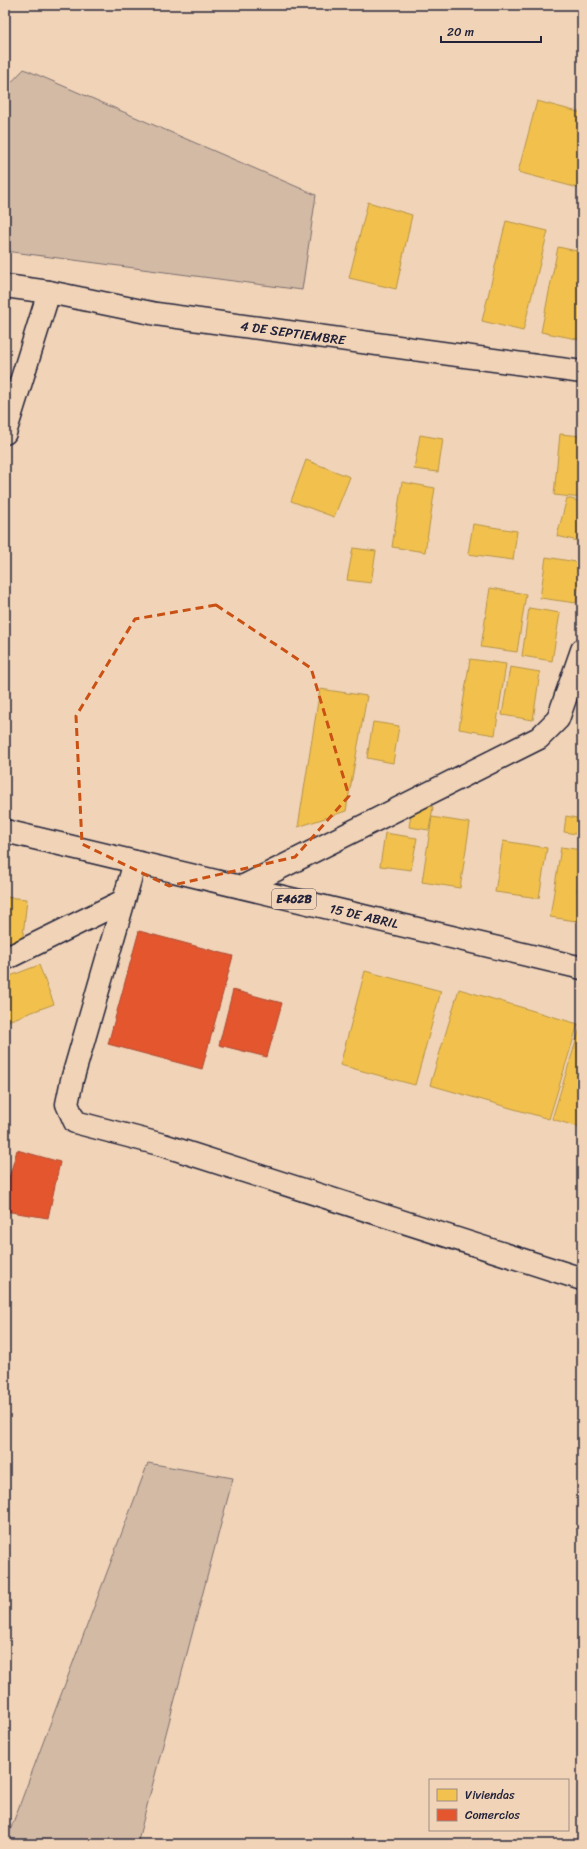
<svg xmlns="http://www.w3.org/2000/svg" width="587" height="1849" viewBox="0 0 587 1849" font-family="Sriracha,sans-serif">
<rect width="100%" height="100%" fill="#f1d4b7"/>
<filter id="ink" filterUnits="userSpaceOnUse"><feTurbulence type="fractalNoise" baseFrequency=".025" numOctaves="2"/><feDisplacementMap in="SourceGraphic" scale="8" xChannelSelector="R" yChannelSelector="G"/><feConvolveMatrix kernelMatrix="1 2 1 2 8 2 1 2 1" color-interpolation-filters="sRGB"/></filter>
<g filter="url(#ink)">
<!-- green -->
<g fill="#d3baa5" stroke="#7a6e70">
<path d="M24,69L316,195L302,290L5,251V89Z"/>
<path d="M148,1463L233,1478L137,1844H5Z"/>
</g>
<!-- homes -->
<g fill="#f2c14e" stroke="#b49148">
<path d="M537,101L582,113V189L518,172Z"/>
<path d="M368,202L412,215L396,289L349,278Z"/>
<path d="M506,221L548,231L523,331L482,321Z"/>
<path d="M558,247L582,252V340L541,332Z"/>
<path d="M560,434L582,436V498L554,495Z"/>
<path d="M420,435L443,439L438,472L414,469Z"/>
<path d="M306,460L350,477L334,517L291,501Z"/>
<path d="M402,482L435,488L425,552L392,547Z"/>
<path d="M567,498L582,502V542L557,536Z"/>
<path d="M473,524L517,531L513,560L468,554Z"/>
<path d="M353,548L376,551L371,583L347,580Z"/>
<path d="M546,557L582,563L576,603L540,598Z"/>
<path d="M490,588L526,594L517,652L481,647Z"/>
<path d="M529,608L560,613L552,661L522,656Z"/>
<path d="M470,659L506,664L495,735L459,729Z"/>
<path d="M510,667L540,672L533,720L502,715Z"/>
<path d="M320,689L367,696L346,811L298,827Z"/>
<path d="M373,722L399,726L393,763L367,758Z"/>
<path d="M413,803L433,807L429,830L409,827Z"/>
<path d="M566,816L582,819V835L564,832Z"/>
<path d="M432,817L470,823L460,888L422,882Z"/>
<path d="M385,833L417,838L411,870L380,866Z"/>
<path d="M503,841L547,848L539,898L495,892Z"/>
<path d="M561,847L582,850L577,892L582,893V922L550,917Z"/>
<path d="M5,897L27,899L22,945L5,944Z"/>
<path d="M39,965L54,1004L5,1022V978Z"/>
<path d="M365,971L441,991L415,1085L340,1065Z"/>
<path d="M459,989L578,1024L549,1119L430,1085Z"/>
<path d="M581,1025H582V1128L552,1119Z"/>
</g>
<!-- shops -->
<g fill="#e4572e" stroke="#aa4732">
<path d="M139,931L233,956L202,1069L108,1044Z"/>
<path d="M233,990L282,1003L267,1057L219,1045Z"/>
<path d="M17,1150L60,1162L48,1218L5,1211V1192Z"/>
</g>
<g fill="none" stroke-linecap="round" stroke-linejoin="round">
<defs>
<g id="street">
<path d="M5,286L49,292L156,314L582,372"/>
<path d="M5,433L49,292"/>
<path d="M135,862L72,1080L67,1104L75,1122L163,1145L582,1279"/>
<path d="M242,887L539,738L558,719L582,650"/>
<path d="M5,959L123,901"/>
</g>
<path id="primary" d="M5,831L582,968"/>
</defs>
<!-- street casing -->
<use href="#street" stroke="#22223b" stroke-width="25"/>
<!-- primary casing -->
<use href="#primary" stroke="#22223b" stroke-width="25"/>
<!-- street -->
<use href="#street" stroke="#f1d4b7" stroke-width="22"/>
<!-- primary -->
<use href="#primary" stroke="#f1d4b7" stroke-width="22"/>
</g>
</g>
<!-- marked area -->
<path fill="none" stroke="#ca5113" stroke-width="3" stroke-dasharray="8 5" stroke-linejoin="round" d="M216,605L311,668L349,796L295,857L169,886L82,844L76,716L135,619Z"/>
<g text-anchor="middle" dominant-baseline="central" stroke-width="4" stroke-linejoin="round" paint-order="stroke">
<!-- shield labels -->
<rect fill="#f1d4b7" stroke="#605760" stroke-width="1" x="272" y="889" width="44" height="20" rx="3"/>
<g font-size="12" font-weight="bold" fill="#22223b">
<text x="294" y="899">E462B</text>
</g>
<!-- street labels -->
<g font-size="13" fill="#22223b" stroke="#f1d4b7">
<text transform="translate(293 333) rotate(8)">4 DE SEPTIEMBRE</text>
<text transform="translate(364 916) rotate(13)">15 DE ABRIL</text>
</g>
</g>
<!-- margin -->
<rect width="587" height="1849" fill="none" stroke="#f1d4b7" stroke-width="20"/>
<rect x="10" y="10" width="567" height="1829" fill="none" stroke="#22223b" stroke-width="1.5" filter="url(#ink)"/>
<!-- legend -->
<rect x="429" y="1779" width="140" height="52" fill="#f1d4b7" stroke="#9e8d85"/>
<rect x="437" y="1789" width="20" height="12" fill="#f2c14e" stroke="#9e8d85"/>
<text x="465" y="1799" font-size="12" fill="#22223b">Viviendas</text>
<rect x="437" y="1809" width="20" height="12" fill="#e4572e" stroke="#9e8d85"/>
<text x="465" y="1819" font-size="12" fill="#22223b">Comercios</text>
<!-- scale -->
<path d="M441 36v6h100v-6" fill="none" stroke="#22223b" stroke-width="2"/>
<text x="447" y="36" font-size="12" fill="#22223b" stroke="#f1d4b7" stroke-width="3" paint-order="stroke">20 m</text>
</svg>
